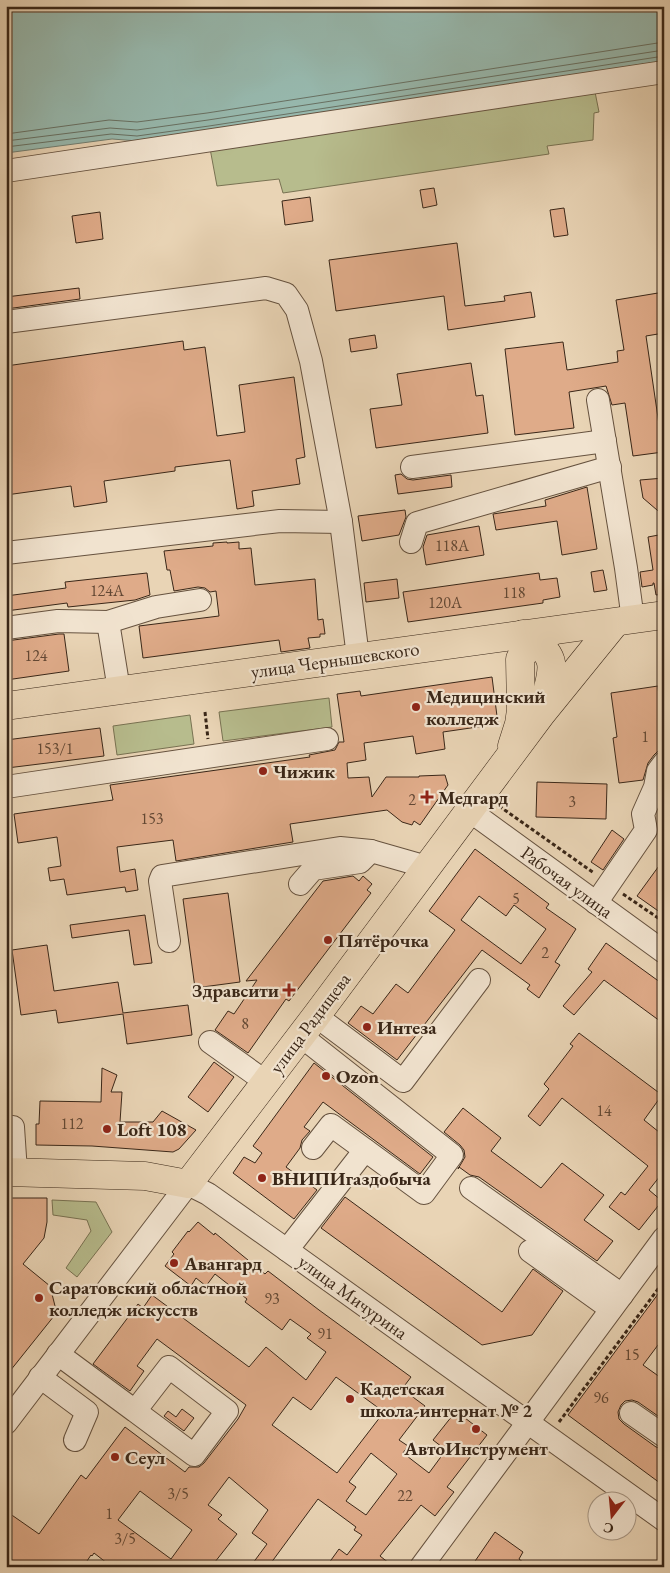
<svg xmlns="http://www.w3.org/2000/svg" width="670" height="1573" viewBox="0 0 670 1573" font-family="'EB Garamond',serif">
<rect width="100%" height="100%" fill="#e9d4b5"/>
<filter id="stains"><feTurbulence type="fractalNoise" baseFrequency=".004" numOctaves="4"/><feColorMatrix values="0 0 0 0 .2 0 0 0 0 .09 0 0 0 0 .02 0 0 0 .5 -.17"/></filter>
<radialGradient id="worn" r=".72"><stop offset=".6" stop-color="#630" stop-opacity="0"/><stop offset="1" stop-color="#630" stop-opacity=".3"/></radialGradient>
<!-- green -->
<g fill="#b7bc8d" stroke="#787252">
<path d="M595,92L599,112L594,113L593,140L547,146L549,154L283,193L279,179L217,186L209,143Z"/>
<path d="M329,698L332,727L223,741L219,712Z"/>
<path d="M190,715L194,744L117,755L113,726Z"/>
<path d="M52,1200L96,1202L112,1232L77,1277L66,1268L91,1231L87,1220L53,1215Z"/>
</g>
<!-- water -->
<path fill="#97b8ad" stroke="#727e71" d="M6,6H664V61L138,141L112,139L6,153Z"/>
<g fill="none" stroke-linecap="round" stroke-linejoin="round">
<!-- shore -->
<g stroke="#687062" stroke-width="1">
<path d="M6,134L109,120L137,122L207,113L664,42"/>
<path d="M6,141L110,128L137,130L208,120L664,50"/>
<path d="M6,147L111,134L137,136L209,126L664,56"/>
</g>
</g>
<!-- building -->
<g fill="#dfab89" stroke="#3a2718" fill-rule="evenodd">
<path d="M434,188L437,205L423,208L420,190Z"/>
<path d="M310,197L313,221L285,225L282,201Z"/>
<path d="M564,208L568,235L554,237L550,210Z"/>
<path d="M100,212L103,239L76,243L72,216Z"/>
<path d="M457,243L465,306L505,301L504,296L531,292L535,317L448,330L444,296L336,311L329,260Z"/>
<path d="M79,288L80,299L6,309V297Z"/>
<path d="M664,292V333L646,336L663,452L633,456L625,403L612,405L606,386L569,392L574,428L515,435L505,349L563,342L567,370L618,362L617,351L624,350L616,300Z"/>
<path d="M375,335L377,348L351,352L349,339Z"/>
<path d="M183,341L184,350L205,347L217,436L245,432L239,385L294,377L305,457L296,459L300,484L252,491L254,506L237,509L230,460L175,467V471L104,481L107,502L74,507L71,486L6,495V366Z"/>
<path d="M471,363L476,396L483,395L488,433L376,448L370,409L402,405L397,374Z"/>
<path d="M401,474L407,479L413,480L451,475L452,487L398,494L395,475Z"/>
<path d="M664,478V516L643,498L640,480Z"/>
<path d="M587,487L597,549L562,555L557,521L496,530L493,514L546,506L545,500Z"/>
<path d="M405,510L406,517L399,535L362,541L358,516Z"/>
<path d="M479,526L484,555L426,565L423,547L427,535Z"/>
<path d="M664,534V594L656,595L654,583H653V585L642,587L640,572L653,570L648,537Z"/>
<path d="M227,542V543L239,542V549L251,548L255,585L315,579L318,620L323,619L325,634H320V637L308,638L310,648L281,652L279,640L143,658L139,626L219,616L216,591L210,592L205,588L198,587L174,591L170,570H167L164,551L213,546V543Z"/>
<path d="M603,570L607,590L594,592L591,572Z"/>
<path d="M147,573L150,595L135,600L68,607L67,603L6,611V596L66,588L65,582Z"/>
<path d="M539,573L540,580L557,578L560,597L543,600V603L408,622L403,592Z"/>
<path d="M397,579L399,598L366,602L364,583Z"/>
<path d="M59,634H64L69,671L6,680V641Z"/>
<path d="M492,677L498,724L443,732L445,749L416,754L413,736L364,743L366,760L347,763L348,778L369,777L372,797L386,777H419V776L445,775L448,785L420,825L414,821L412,825L402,822L387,810L290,824L293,842L176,861L173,840L117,847L120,872L135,869L138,890L126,892L125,887L67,895L64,879L50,881L48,868L61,866L57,837L18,843L14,814L113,800L110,785L310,757L309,755L335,750L339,742H344L337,694L360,691L361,696Z"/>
<path d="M658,686L659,697L664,696V750L658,751L654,755L648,763L643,780L619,783L613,738L617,737L611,693Z"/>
<path d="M100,728L104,756L7,768L6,740Z"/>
<path d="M537,782L607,784L606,819L536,817Z"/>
<path d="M612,830L624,839L603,870L591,862Z"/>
<path d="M475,849L549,904L546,908L576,929L555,962L560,965L539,998L527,989L530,985L482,950L397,1060L348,1023L361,1006L373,1014L396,984L408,993L455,930L429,911ZM479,896L506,916L514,905L546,929L521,964L461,920Z"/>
<path d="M664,859V915L637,896Z"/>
<path d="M353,876L359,881L363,876L372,884L367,890L371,893L289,1001L286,999L248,1053L215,1030L228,1011L234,1014L257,980L246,981L323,881Z"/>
<path d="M228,893L240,982L195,988L183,899Z"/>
<path d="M145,915L152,963L134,965L129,930L72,938L70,925Z"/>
<path d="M606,943L664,985V1024L604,980L574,1015L563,1006L592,972L588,969Z"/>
<path d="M47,945L54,991L118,982L123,1013L188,1005L192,1035L127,1044L123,1014L58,1023L56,1010L21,1015L12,950Z"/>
<path d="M579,1033L662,1095L644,1120L664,1136V1171L649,1190L662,1201L639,1230L609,1207L621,1192L625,1195L648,1166L562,1098L540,1126L528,1116L549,1089L544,1084L573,1046L570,1044Z"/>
<path d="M214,1062L234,1077L208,1112L188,1097Z"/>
<path d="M314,1063L433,1157L420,1174L323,1102L304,1127L310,1131L302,1140L300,1148L286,1167L317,1190L294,1219L233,1173L244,1157L255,1163L262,1153L253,1146Z"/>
<path d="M102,1068L117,1075L111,1092H122L120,1122H153L162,1111L196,1130L179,1149L173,1152L92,1146L36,1145V1124H39L40,1101L101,1102Z"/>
<path d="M463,1108L501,1138L491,1151L541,1188L562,1163L604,1195L584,1220L613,1241L597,1261L479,1177L470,1175L459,1167L458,1169L465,1157L464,1150L460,1145L444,1132Z"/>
<path d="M345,1197L502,1312L533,1269L563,1291L532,1335L482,1345L321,1228Z"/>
<path d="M6,1198H47V1222L44,1238L23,1264L50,1286L55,1306L54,1316L6,1376Z"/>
<path d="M198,1222L214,1235L215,1233L265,1274L268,1271L319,1310L411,1377L402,1389L425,1406L399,1440L408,1446L403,1453L429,1473L446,1450L433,1440L456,1411L487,1435L447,1487L454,1492L435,1516L421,1505L380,1556L394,1567H326L339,1549L347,1555L362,1535L354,1530L356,1527L318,1499L268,1567H250L267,1544L252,1533L268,1510L229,1477L208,1505L222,1515L218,1519L237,1534L211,1567H112L94,1553L92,1556L91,1555L83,1567H6V1511L39,1534L81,1475L86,1479L125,1427L185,1472L189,1467H199L204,1463L238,1419L246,1405L157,1339L137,1366L144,1371L130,1391L93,1364L138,1304L143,1308L152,1295L249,1367L266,1347L306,1380L326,1352L307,1338L311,1334L290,1319L282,1330L245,1302L247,1299L215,1274L206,1286L196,1278L191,1286L165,1266L174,1254L172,1252L188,1231L189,1232ZM336,1377L384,1412L337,1473L272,1425L293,1397L311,1410ZM371,1453L397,1474L366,1515L346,1501L356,1487L349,1482ZM140,1491L192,1530L171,1559L118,1520Z"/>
<path d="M664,1286V1337L643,1365L664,1380V1409L658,1416L638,1402L632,1400L625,1401L621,1405L618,1412L619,1419L624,1424L656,1447L664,1449V1486L568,1415Z"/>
<path d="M182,1409L194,1418L184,1431L164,1416L168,1411L176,1417Z"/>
<path d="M495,1532L523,1552L519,1559L529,1567H471Z"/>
</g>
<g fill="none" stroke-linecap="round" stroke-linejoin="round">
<defs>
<g id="minor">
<path d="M6,171L664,72"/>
<path d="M6,322L266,288L286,294L297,310L311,361L341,522L358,657"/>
<path d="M598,400L626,568L633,620"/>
<path d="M412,467L605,441"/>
<path d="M411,542L417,523L610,467"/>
<path d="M6,553L280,521L341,522"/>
<path d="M108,622L119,690"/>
<path d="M6,628L58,621L108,622L156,607L200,600"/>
<path d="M6,787L327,739"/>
<path d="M470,811L664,952"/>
<path d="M300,884L313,869L360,862L371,851"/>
<path d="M596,903L646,830L643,814L655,787L658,771L664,763"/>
<path d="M169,941L160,881L162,876L340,848L371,851L427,867"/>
<path d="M316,1016L403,1081L479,980"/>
<path d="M301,1036L452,1155L424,1193L331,1125L313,1148"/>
<path d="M210,1042L266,1082"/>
<path d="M13,1127L16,1172"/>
<path d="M471,1188L622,1295"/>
<path d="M287,1250L365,1150"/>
<path d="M530,1251L611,1309"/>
<path d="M58,1354L135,1411L169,1367L227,1411L194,1455L135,1411"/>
<path d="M40,1377L87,1412L75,1440"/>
<path d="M631,1413L664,1436"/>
<path d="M6,1423L188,1184L208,1194L287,1250L664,1520"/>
<path d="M421,1567L664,1238"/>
</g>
<g id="major">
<path d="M523,634C562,657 553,668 543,707"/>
<path d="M6,706L664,615"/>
<path d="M512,746L519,724L521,710L520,659L525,651L552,631"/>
<path d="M6,1172L145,1176L188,1184L316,1016L542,713L615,623"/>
</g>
</defs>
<!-- minor casing -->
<use href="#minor" stroke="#66523f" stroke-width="24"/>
<!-- major casing -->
<use href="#major" stroke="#3a2718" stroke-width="29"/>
<!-- path -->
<g stroke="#3a2718" stroke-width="3" stroke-dasharray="4 2.5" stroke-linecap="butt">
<path d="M205,712L208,739"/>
<path d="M499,806L594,873"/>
<path d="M623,894L664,922"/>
<path d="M559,1422L664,1281"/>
</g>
<!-- minor -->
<use href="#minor" stroke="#f1e3cf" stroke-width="22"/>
<!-- major -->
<use href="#major" stroke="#e9d4b5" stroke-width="28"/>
</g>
<!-- markers -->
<g fill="#8f2418" stroke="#f1e3cf" stroke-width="2">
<circle cx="416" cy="707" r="5"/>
<circle cx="263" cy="771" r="5"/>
<path d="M424.5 789.5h5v5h5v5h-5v5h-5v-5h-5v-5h5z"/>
<circle cx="328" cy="940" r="5"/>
<path d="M286.5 982.5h5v5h5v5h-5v5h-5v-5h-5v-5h5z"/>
<circle cx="367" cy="1027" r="5"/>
<circle cx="326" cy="1076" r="5"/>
<circle cx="107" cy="1129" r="5"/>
<circle cx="262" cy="1178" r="5"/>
<circle cx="174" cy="1263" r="5"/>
<circle cx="39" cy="1298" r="5"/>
<circle cx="350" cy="1399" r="5"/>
<circle cx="476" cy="1429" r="5"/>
<circle cx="115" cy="1457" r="5"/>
</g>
<g text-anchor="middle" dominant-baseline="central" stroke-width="4.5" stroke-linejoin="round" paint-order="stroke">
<!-- number labels -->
<g font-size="16" fill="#634834">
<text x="452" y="545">118А</text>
<text x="107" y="590">124А</text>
<text x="514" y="592">118</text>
<text x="445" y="602">120А</text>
<text x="36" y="655">124</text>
<text x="645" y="736">1</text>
<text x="55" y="748">153/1</text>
<text x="412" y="799">2</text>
<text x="572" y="801">3</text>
<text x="152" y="818">153</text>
<text x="516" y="898">5</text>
<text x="545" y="952">2</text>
<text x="245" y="1023">8</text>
<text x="604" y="1110">14</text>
<text x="72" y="1123">112</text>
<text x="272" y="1298">93</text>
<text x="325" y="1333">91</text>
<text x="632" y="1354">15</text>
<text x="601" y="1397">96</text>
<text x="178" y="1493">3/5</text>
<text x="405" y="1495">22</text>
<text x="109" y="1513">1</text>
<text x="125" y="1538">3/5</text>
</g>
<!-- street labels -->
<g font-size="19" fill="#3a2718" stroke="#f1e3cf">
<text transform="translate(335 660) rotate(-8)">улица Чернышевского</text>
<text transform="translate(567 882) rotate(36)">Рабочая улица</text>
<text transform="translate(310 1023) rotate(-53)">улица Радищева</text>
<text transform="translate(353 1297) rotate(36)">улица Мичурина</text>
</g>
<!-- poi labels -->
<g font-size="19" font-weight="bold" fill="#3a2718" stroke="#f1e3cf" text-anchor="start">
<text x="426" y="696">Медицинский<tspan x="426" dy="22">колледж</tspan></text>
<text x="273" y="771">Чижик</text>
<text x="438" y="797">Медгард</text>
<text x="338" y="940">Пятёрочка</text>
<text x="279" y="990" text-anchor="end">Здравсити</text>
<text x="377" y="1027">Интеза</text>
<text x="336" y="1076">Ozon</text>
<text x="117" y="1129">Loft 108</text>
<text x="272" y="1178">ВНИПИгаздобыча</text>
<text x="184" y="1263">Авангард</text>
<text x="49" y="1287">Саратовский областной<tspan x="49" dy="22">колледж искусств</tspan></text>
<text x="360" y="1388">Кадетская<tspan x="360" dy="22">школа-интернат № 2</tspan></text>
<text x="476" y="1448" text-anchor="middle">АвтоИнструмент</text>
<text x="125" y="1457">Сеул</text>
</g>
</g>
<!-- margin -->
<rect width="670" height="1573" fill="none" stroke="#e9d4b5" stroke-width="25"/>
<rect x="8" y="8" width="655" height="1558" fill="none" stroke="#3a2718" stroke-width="2.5"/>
<rect x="12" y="12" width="645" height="1548" fill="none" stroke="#3a2718"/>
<!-- north arrow -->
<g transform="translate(612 1516) rotate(196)"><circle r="24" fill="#f1e3cf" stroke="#a89886"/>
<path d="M0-4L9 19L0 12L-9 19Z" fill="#8f2418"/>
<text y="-8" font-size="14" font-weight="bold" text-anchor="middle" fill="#3a2718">С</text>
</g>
<rect width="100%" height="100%" filter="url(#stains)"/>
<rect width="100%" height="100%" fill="url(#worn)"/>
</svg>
